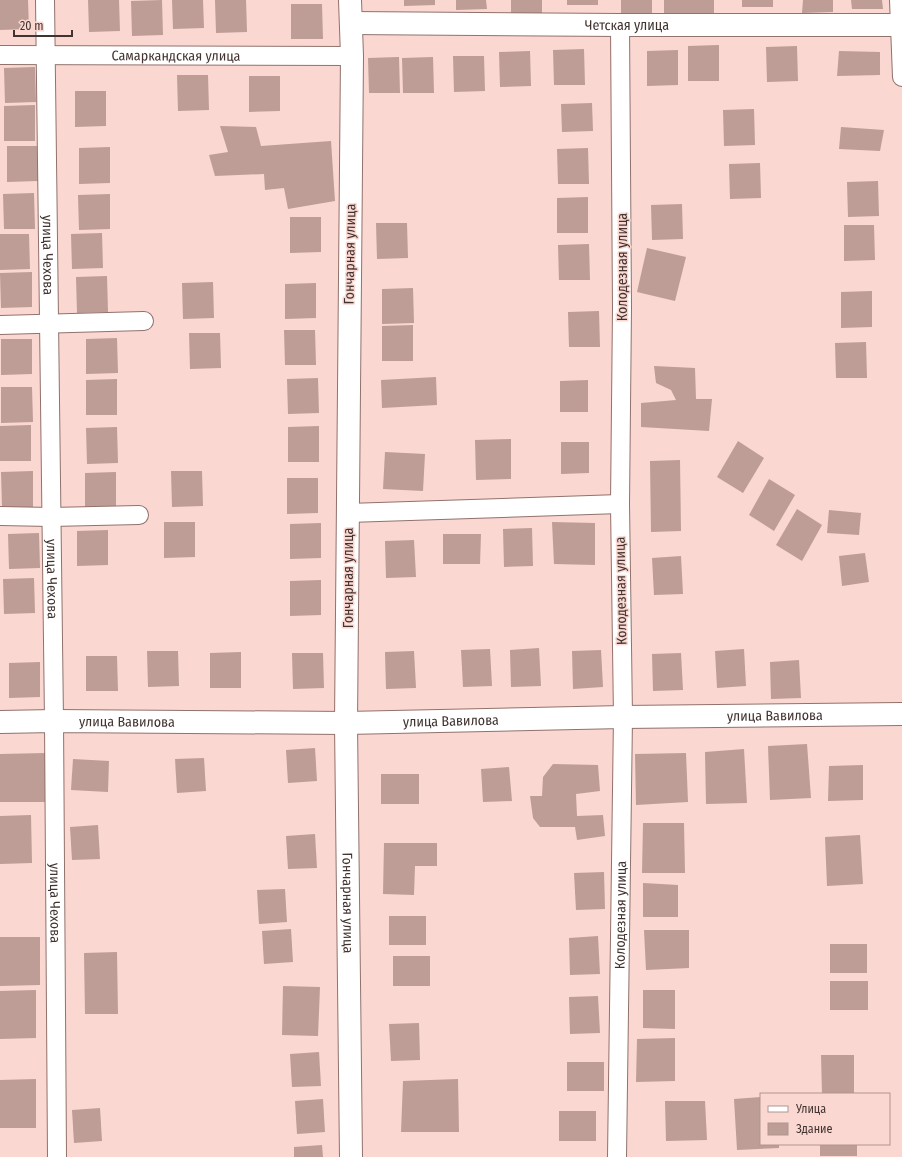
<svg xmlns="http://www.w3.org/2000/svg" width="902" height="1157" viewBox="0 0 902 1157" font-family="'Fira Sans Condensed',sans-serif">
<rect width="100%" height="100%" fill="#fad7d0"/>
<!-- building -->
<g fill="#be9d97">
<path d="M0,0H28L29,29L0,30Z"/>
<path d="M88,0H119L120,31L89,32Z"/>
<path d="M162,0L163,35L132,36L131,1Z"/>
<path d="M172,0H203L204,28L173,29Z"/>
<path d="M215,0H246L247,32L216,33Z"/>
<path d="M404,0H435V5L404,6Z"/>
<path d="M456,0H486L487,9L456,10Z"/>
<path d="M511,0H542V16L511,17Z"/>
<rect x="567" y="0" width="31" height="5"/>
<rect x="621" y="0" width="31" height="13"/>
<path d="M664,0H714V13L664,14Z"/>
<rect x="742" y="0" width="31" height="7"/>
<path d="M803,0H833V12L802,13Z"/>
<path d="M851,0H882L883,9H852Z"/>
<path d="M291,4H322L323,39H291Z"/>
<path d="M719,45V81H688V46Z"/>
<path d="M797,46L798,81L767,82L766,47Z"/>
<path d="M584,49L585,85H554L553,50Z"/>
<path d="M678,50V85L647,86V51Z"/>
<path d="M530,51L531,86L500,87L499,52Z"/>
<path d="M839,51L880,52V75L837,76Z"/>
<path d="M453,56H484L485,91L454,92Z"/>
<path d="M399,57L400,93H369L368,58Z"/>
<path d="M433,57L434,93H403L402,58Z"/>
<path d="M35,67L36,102L5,103L4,68Z"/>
<path d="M177,75H208L209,110L178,111Z"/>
<path d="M249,76H280V111L249,112Z"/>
<path d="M75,91H106V126L75,127Z"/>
<path d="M592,103L593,131L562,132L561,104Z"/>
<path d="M35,105V141H4V106Z"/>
<path d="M754,109L755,145L724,146L723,110Z"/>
<path d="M220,126L256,127L261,146L331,141L335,201L288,209L284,188L265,190L264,174L215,176L209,155L228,152Z"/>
<path d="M841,127L884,130L880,151L839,149Z"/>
<path d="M7,146H38V181L7,182Z"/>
<path d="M110,147V183L79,184V148Z"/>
<path d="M588,148L589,184H558L557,149Z"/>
<path d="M760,163L761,198L730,199L729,164Z"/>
<path d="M878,181L879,216L848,217L847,182Z"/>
<path d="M34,193L35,229H4L3,194Z"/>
<path d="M110,194V229L79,230L78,195Z"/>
<path d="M588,197V233H557V198Z"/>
<path d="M682,204L683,239L652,240L651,205Z"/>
<path d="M290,217H321V252L290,253Z"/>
<path d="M376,223H407L408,258L377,259Z"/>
<path d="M844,225H874L875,260L844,261Z"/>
<path d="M102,233L103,268L72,269L71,234Z"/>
<path d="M0,234H29L30,269L0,270Z"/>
<path d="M589,244L590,280H559L558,245Z"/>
<path d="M647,248L686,257L675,301L637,292Z"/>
<path d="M32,272V307L1,308L0,273Z"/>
<path d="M107,276L108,312L77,313L76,277Z"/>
<path d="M213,282L214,318L183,319L182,283Z"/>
<path d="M316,283V318L285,319V284Z"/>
<path d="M413,288L414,323L382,324V289Z"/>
<path d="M872,291V327L841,328V292Z"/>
<path d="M599,311L600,347H569L568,312Z"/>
<path d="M413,325V361H382V326Z"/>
<path d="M284,330H315L316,365H285Z"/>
<path d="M189,333H220L221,368L190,369Z"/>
<path d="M117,338L118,373L86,374V339Z"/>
<path d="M1,339H32V374L1,375Z"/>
<path d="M866,342L867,378H836L835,343Z"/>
<path d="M654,366L695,368L696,399H712L709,431L641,427V403L676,400L671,390L656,383Z"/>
<path d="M436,377L437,405L382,408L381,380Z"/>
<path d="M318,378L319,413L288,414L287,379Z"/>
<path d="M117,379V415H86V380Z"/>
<path d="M588,380V412H560V381Z"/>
<path d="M1,387H32L33,422L1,423Z"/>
<path d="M31,425V461H0V426Z"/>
<path d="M319,426V462H288V427Z"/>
<path d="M117,427L118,463L87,464L86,428Z"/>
<path d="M511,439V479L476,480L475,440Z"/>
<path d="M738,441L764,458L743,493L717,477Z"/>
<path d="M561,442H589V473L561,474Z"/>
<path d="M385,452L425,454L423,491L383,489Z"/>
<path d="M680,460L681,531L651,532L650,461Z"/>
<path d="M33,471V507H2L1,472Z"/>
<path d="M171,471H202L203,506L172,507Z"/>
<path d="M116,472V507L85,508V473Z"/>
<path d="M287,478H318V513L287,514Z"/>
<path d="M769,479L795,495L774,531L749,515Z"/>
<path d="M797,509L822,525L802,561L776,545Z"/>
<path d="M829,510L861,513L859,535L827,533Z"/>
<path d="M164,522H195V557L164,558Z"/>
<path d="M552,522L595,523V565L554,564Z"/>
<path d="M321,523V558L290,559V524Z"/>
<path d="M532,528L533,566L504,567L503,529Z"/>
<path d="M108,530V565L77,566V531Z"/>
<path d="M39,533L40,568L9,569L8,534Z"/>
<path d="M443,534H481L480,564H443Z"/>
<path d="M414,540L416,577L386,578L385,541Z"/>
<path d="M865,553L869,582L842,586L839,556Z"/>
<path d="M681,556L683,594L654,595L652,558Z"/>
<path d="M34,578L35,613L4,614L3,579Z"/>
<path d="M321,580V615L290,616V581Z"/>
<path d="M539,648L541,686L511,687L510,650Z"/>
<path d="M490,649L492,686L463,687L461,650Z"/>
<path d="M744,649L746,686L717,688L715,651Z"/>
<path d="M601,650L603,687L573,689L572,651Z"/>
<path d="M147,651H178L179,686L148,687Z"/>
<path d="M414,651L416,688L386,689L385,652Z"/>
<path d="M241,652V688H210V653Z"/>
<path d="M292,653H323L324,688L293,689Z"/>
<path d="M681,653L683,690L653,691L652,654Z"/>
<path d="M86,656H117L118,691H86Z"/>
<path d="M799,660L801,698L771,699L770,662Z"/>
<path d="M40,662V697L9,698V663Z"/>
<path d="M807,744L811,798L770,800L768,746Z"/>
<path d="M315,748L317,781L288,783L286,750Z"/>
<path d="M744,749L747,803L706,804L705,752Z"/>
<path d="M45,753L46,802H0V754Z"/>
<path d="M686,753L688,802L636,805L635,754Z"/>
<path d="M204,758L206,791L177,793L175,759Z"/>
<path d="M73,759L109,761L108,792L71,790Z"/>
<path d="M553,764L598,765L600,791L576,794L577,816L603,815L605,836L577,840L575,827H540L533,818L530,796H542L543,777Z"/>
<path d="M863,765V800L828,801L829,766Z"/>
<path d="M509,767L512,801L483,802L481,769Z"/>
<rect x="381" y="774" width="38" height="30"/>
<path d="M31,815L32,863L0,864V816Z"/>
<path d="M643,823H684L685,873H642Z"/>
<path d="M98,825L100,859L72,860L70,827Z"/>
<path d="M315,834L317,868L288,869L286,836Z"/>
<path d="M860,835L863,884L827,886L825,837Z"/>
<path d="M384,843H437V866H415L414,895L383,894Z"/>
<path d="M604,872L605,909L576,910L574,873Z"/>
<path d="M643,883L678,885V917H643Z"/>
<path d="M285,889L287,922L259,924L257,890Z"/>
<rect x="389" y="916" width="37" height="29"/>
<path d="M291,929L293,962L264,964L262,931Z"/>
<path d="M644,930H689V968L646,970Z"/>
<path d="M598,936L600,974L570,975L569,938Z"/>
<path d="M0,937H40V985L0,986Z"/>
<rect x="830" y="944" width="37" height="29"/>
<path d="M117,952L118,1014H85L84,953Z"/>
<rect x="393" y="956" width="37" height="30"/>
<rect x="830" y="981" width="38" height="29"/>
<path d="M283,986L320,987L318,1036L282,1035Z"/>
<path d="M36,990V1038L0,1039V991Z"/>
<path d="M643,990H675V1029L643,1028Z"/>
<path d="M598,996L600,1033L570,1034L569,997Z"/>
<path d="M419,1023L420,1060L391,1061L389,1024Z"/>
<path d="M675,1038V1081L636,1082L637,1039Z"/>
<path d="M319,1052L321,1086L292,1087L290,1054Z"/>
<path d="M821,1055H854V1094H822Z"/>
<rect x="567" y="1062" width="37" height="29"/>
<path d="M36,1079V1128H0V1080Z"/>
<path d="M458,1079L459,1132H401L403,1081Z"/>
<path d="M761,1097V1144H779V1148L737,1150L734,1099Z"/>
<path d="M323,1099L325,1132L297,1134L295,1101Z"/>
<path d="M665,1101H705L707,1140L666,1141Z"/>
<path d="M100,1108L102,1141L74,1143L72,1110Z"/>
<rect x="559" y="1111" width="37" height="30"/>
<rect x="820" y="1144" width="37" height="12"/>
<path d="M322,1145L323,1157H294V1147Z"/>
</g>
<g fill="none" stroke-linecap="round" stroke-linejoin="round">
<defs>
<g id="street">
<path id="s1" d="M45,0L54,721L57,1157"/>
<path d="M899,0L902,77"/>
<path id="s2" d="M0,55L352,56"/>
<path d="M0,325L144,321"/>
<path d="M348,513L620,504"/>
<path d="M0,516L51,517L139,515"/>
<path id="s3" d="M617,1157L623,717L620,504L622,308L620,25"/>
</g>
<g id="secondary">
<path id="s4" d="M350,0L352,56L346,723L351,1157"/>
<path id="s5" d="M351,23L620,25H902"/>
<path id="s6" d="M0,722L54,721L346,723L623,717L902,714"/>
</g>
</defs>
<!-- street casing -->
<use href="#street" stroke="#91726c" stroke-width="20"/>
<!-- secondary casing -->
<use href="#secondary" stroke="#91726c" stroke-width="24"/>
<!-- street -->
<use href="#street" stroke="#fff" stroke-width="18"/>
<!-- secondary -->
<use href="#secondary" stroke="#fff" stroke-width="22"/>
</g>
<g text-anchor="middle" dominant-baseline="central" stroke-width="3" stroke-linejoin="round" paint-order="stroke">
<!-- street labels -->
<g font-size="14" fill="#413330" stroke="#fad7d0">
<text stroke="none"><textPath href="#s5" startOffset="276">Четская улица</textPath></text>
<text stroke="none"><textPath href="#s2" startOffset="176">Самаркандская улица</textPath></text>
<text transform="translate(350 254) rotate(-89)">Гончарная улица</text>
<text stroke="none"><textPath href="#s1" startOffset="255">улица Чехова</textPath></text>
<text transform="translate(622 267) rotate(-90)">Колодезная улица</text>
<text stroke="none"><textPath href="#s1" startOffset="579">улица Чехова</textPath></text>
<text transform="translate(348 578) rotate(-90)">Гончарная улица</text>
<text transform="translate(621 591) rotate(-91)">Колодезная улица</text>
<text stroke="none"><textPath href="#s6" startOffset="775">улица Вавилова</textPath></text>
<text stroke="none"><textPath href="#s6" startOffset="451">улица Вавилова</textPath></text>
<text stroke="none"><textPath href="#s6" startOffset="127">улица Вавилова</textPath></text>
<text stroke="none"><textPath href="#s1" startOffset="903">улица Чехова</textPath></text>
<text stroke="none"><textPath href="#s4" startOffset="903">Гончарная улица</textPath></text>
<text stroke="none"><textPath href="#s3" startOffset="242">Колодезная улица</textPath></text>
</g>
</g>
<!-- legend -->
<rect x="760" y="1093" width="130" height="52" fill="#fad7d0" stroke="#b09590"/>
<rect x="768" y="1106" width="20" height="6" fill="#ffffff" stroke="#b09590"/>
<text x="796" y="1113" font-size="12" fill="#413330">Улица</text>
<rect x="768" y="1123" width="20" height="12" fill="#be9d97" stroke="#b09590"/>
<text x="796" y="1133" font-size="12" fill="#413330">Здание</text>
<!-- scale -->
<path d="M14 30v6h58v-6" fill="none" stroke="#413330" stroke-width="2"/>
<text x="20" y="30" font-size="12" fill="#413330" stroke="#fad7d0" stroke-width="3" paint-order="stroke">20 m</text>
</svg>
